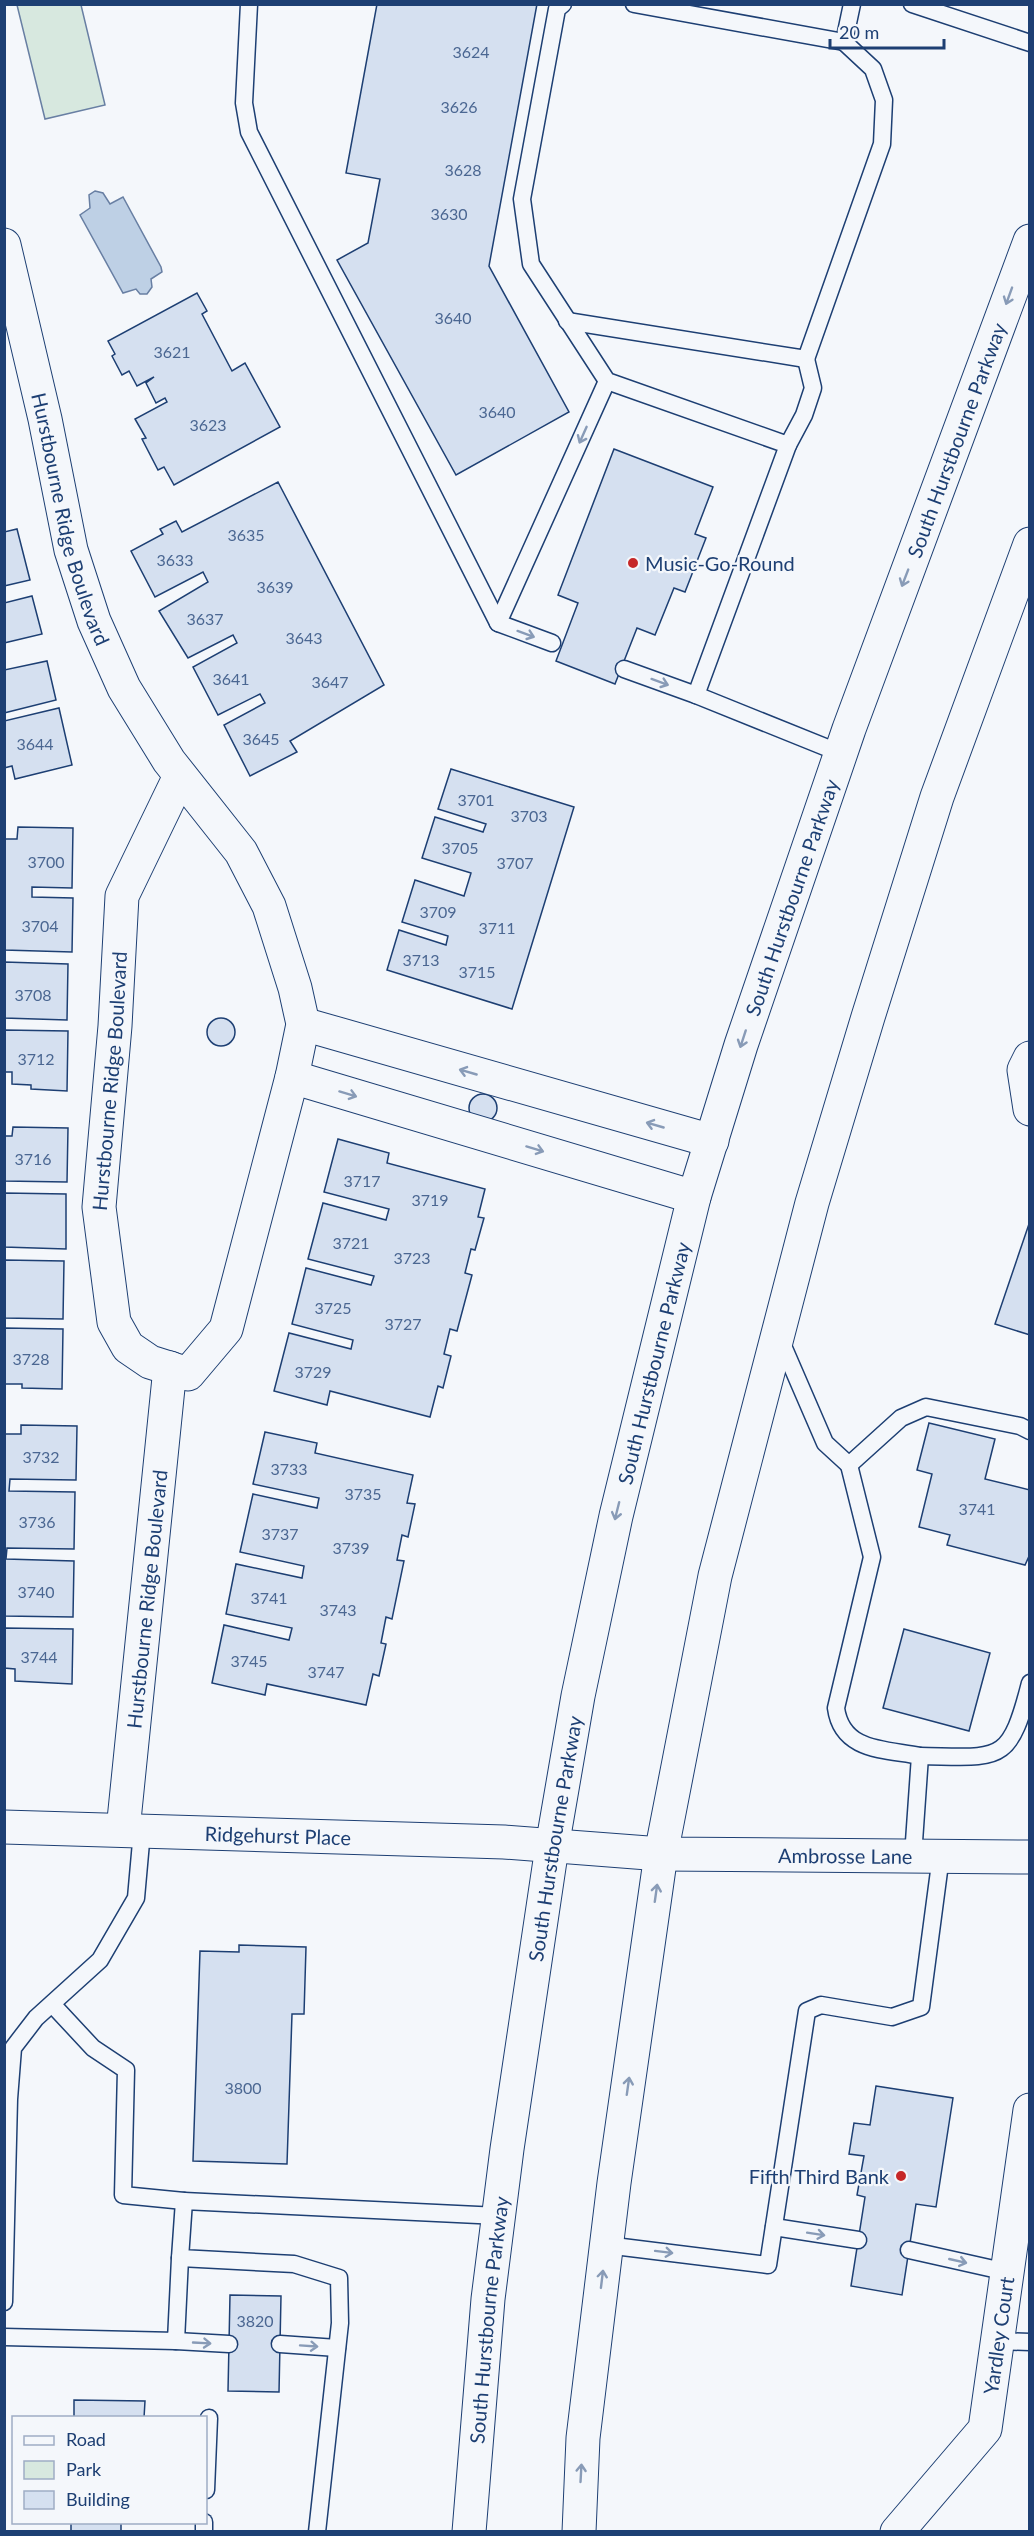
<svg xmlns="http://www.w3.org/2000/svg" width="1034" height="2536" viewBox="0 0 1034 2536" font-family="Lato,sans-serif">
<rect width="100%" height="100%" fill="#f4f7fb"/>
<!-- green -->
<path fill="#d7e8df" stroke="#687fa3" stroke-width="1.5" d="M17,5H81L105,105L45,119Z"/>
<!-- water -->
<path fill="#bed0e5" stroke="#687fa3" stroke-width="1.5" d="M95,191L103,193L110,204L123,197L161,267L162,272L151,279L152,287L147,294H140L136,289L123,293L80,215L90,208L89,195Z"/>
<!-- building -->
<g fill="#d5e0f0" stroke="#1d3f73" stroke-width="1.5">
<path d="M377,4H537L489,266L569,412L456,475L337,260L368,243L380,179L346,173Z"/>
<path d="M197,293L207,311L202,314L232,371L245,363L280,427L174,485L164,467L158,470L142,439L146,438L135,419L167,402L165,398L156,403L146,383L154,377L137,386L129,371L122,375L112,356L115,354L108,341Z"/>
<path d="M614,449L713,487L695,534L706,538L685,592L674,588L655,635L637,628L615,684L556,661L578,603L558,595Z"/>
<path d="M278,482L384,685L290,741L297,752L250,776L224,725L265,703L260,694L218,715L193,667L237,643L233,635L188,658L159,611L208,582L203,572L155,597L131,551L163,534L160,529L176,521L182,532Z"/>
<path d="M17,529L30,580L4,586V532Z"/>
<path d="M32,596L42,634L4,643V603Z"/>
<path d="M47,661L56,700L4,713V670Z"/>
<path d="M59,708L72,765L15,779L12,766L4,768V721Z"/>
<path d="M451,769L574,807L512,1009L387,970L399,930L446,945L448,936L402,922L415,880L464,896L471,873L422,858L435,817L483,832L486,824L438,809Z"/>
<path d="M18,827L73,828L72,888L32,887V897L73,898L72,952L4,950V839H17Z"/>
<path d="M4,962L68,964L67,1020L4,1018Z"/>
<circle cx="221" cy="1032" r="14"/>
<path d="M4,1030L68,1031L67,1091L31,1089V1085L12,1084V1072H4Z"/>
<circle cx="483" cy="1108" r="14"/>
<path d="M13,1127L68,1128L67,1182L4,1181V1136H12Z"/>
<path d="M338,1139L389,1153L387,1163L485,1189L478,1217L484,1218L475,1250L471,1249L465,1273L472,1275L457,1331L450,1329L444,1354L451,1356L443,1388L438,1386L430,1417L330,1391L327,1405L274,1391L289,1333L351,1349L353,1340L292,1324L306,1268L371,1285L374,1276L308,1259L323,1203L386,1220L389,1209L324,1192Z"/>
<path d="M4,1193L66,1194V1249L4,1247Z"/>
<path d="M1030,1221V1335L995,1324Z"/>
<path d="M4,1260L64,1261L63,1319L4,1318Z"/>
<path d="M4,1328L63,1329L62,1389L22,1388V1384H5Z"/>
<path d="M929,1423L995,1439L985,1479L1030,1490V1554L1025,1565L947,1545L950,1535L919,1527L932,1474L917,1470Z"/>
<path d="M21,1425L77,1426L76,1480L10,1479L9,1491L75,1492L74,1549L7,1548L6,1559L74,1561L73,1617L4,1616V1434H21Z"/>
<path d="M265,1432L317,1443L315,1453L413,1475L407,1503L415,1504L408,1537L402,1535L397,1560L404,1561L392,1619L386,1617L381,1643L386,1644L379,1676L373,1674L366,1705L267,1684L265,1695L212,1683L224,1625L289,1640L292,1628L226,1614L236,1564L302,1578L304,1566L240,1552L253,1494L317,1508L319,1498L253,1484Z"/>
<path d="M4,1628L73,1629L72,1684L15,1681V1669L4,1668Z"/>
<path d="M904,1629L990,1653L969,1731L883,1708Z"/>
<path d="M239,1945L306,1947L304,2014H292L287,2164L193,2161L200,1951L239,1952Z"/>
<path d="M876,2086L953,2098L936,2207L916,2204L902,2295L851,2286L865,2197L857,2195L864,2156L849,2154L854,2123L870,2125Z"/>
<path d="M230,2295L281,2296L279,2392L228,2391Z"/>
<path d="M74,2400L145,2401L144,2418H74Z"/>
<rect x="71" y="2522" width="50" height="10"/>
</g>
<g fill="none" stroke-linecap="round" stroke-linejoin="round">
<defs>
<g id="lane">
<path d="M249,4L244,103L249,132L498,623"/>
<path d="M563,4L557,9L522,199L531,264L607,381L788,445L696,695L840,753"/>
<path d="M634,4L844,42"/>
<path d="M912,4L1030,43"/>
<path d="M567,321L806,359L882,144L884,100L873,69L844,42L852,4"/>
<path d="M788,445L804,415L813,388L806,359"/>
<path d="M552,643L498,623L607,381"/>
<path d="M624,669L696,695"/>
<path d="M780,1339L825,1443L849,1465L901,1418L926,1407L1020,1426L1030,1431"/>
<path d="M849,1465L872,1557L836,1708C842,1752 885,1749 920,1756"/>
<path d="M913,1856L920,1756C1000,1757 1009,1766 1030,1683"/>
<path d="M52,2004L93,2048L126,2070L123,2195L184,2201"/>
<path d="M774,2227L858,2240"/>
<path d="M606,2245L768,2265L807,2011L821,2005L892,2017L921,2007L941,1856"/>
<path d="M909,2250L1007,2272"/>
<path d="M4,2302L9,2099L13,2048L36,2018L100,1960L136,1898L142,1831"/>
<path d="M4,2337L176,2341L180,2258"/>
<path d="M176,2341L229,2344"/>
<path d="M996,2341L1030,2342"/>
<path d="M280,2344L337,2348"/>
<path d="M206,2490L209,2418"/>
<path d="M204,2532V2522"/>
<path d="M317,2532L340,2323L339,2278L294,2264L180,2258L184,2201L499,2216"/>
</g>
<g id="street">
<path id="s1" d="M4,245L45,419L71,550L94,621L124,688L169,761L241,852L269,906L295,988L303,1024L292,1077L226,1329L188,1374L150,1362L128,1347L114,1322L99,1207L115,1026L122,896L180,776"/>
<path d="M303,1024L712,1141"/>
<path d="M1030,1058L1024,1070L1030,1109"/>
<path d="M292,1077L694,1197"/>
<path id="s2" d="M4,1827L504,1842L661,1854L1030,1857"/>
<path id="s3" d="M123,1830L170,1368"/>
<path id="s4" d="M897,2532L985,2429L1030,2110"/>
</g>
<g id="primary">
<path id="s5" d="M469,2532L488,2299L507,2149L552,1847L578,1696L616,1516L694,1197L741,1045L849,729L1030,241"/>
<path d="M579,2532L583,2438L614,2183L661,1854L715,1576L812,1203L868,1017L937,797L1030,544"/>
</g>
</defs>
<!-- lane casing -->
<use href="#lane" stroke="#1d3f73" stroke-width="19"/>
<!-- street casing -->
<use href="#street" stroke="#1d3f73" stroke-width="35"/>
<!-- primary casing -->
<use href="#primary" stroke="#1d3f73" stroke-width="35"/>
<!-- lane -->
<use href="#lane" stroke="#f4f7fb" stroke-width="16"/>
<!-- street -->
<use href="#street" stroke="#f4f7fb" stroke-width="33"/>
<!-- primary -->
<use href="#primary" stroke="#f4f7fb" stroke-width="33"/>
</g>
<!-- one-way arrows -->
<defs><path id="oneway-shaft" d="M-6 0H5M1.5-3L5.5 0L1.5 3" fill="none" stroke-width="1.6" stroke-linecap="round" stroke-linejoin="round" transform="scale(1.5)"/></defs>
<g stroke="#889bb7">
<use href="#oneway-shaft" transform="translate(1009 296) rotate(110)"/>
<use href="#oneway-shaft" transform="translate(583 435) rotate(114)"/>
<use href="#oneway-shaft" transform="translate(905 578) rotate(111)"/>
<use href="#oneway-shaft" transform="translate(526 634) rotate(20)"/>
<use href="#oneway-shaft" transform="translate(660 682) rotate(20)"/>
<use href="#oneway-shaft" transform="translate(743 1039) rotate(108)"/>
<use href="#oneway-shaft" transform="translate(468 1072) rotate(-164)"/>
<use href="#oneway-shaft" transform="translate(348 1094) rotate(17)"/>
<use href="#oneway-shaft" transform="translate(655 1125) rotate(-164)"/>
<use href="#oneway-shaft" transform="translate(535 1149) rotate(17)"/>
<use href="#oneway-shaft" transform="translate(617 1511) rotate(104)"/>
<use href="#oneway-shaft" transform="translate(656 1893) rotate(-82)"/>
<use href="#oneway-shaft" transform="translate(628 2086) rotate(-82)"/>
<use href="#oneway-shaft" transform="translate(816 2234) rotate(9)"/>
<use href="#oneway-shaft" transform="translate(664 2252) rotate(7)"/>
<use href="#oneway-shaft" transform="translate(958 2261) rotate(13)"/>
<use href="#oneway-shaft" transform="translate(602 2279) rotate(-83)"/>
<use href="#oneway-shaft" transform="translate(202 2343) rotate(3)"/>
<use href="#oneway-shaft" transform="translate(309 2346) rotate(4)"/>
<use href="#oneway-shaft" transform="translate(581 2473) rotate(-87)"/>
</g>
<!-- markers -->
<g fill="#c62828" stroke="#f4f7fb" stroke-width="2">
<circle cx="633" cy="563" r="6"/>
<circle cx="901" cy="2176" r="6"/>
</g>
<g text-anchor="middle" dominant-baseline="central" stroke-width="4.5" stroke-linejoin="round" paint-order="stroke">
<!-- number labels -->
<g font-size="16" fill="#4b6792">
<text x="471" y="51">3624</text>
<text x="459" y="106">3626</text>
<text x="463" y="169">3628</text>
<text x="449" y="213">3630</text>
<text x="453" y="317">3640</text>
<text x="172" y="351">3621</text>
<text x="497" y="411">3640</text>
<text x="208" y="424">3623</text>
<text x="246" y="534">3635</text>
<text x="175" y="559">3633</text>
<text x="275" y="586">3639</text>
<text x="205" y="618">3637</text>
<text x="304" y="637">3643</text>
<text x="231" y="678">3641</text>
<text x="330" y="681">3647</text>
<text x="261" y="738">3645</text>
<text x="35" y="743">3644</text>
<text x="476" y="799">3701</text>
<text x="529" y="815">3703</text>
<text x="460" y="847">3705</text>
<text x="46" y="861">3700</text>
<text x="515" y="862">3707</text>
<text x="438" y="911">3709</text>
<text x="40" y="925">3704</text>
<text x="497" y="927">3711</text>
<text x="421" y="959">3713</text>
<text x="477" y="971">3715</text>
<text x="33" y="994">3708</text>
<text x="36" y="1058">3712</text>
<text x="33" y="1158">3716</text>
<text x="362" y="1180">3717</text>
<text x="430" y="1199">3719</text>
<text x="351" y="1242">3721</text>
<text x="412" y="1257">3723</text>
<text x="333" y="1307">3725</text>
<text x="403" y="1323">3727</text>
<text x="31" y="1358">3728</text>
<text x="313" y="1371">3729</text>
<text x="41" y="1456">3732</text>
<text x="289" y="1468">3733</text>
<text x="363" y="1493">3735</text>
<text x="977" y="1508">3741</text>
<text x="37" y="1521">3736</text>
<text x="280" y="1533">3737</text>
<text x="351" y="1547">3739</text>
<text x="36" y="1591">3740</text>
<text x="269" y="1597">3741</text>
<text x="338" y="1609">3743</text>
<text x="39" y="1656">3744</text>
<text x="249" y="1660">3745</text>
<text x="326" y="1671">3747</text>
<text x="243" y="2087">3800</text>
<text x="255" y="2320">3820</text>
</g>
<!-- street labels -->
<g font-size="20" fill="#1d3f73" stroke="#f4f7fb">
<text stroke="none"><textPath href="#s5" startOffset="2157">South Hurstbourne Parkway</textPath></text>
<text stroke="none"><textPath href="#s1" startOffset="282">Hurstbourne Ridge Boulevard</textPath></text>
<text stroke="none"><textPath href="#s5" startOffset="1671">South Hurstbourne Parkway</textPath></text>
<text stroke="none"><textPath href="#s1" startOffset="1557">Hurstbourne Ridge Boulevard</textPath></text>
<text stroke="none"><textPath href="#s5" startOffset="1185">South Hurstbourne Parkway</textPath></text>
<text stroke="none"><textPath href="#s3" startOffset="232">Hurstbourne Ridge Boulevard</textPath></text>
<text stroke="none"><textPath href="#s2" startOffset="274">Ridgehurst Place</textPath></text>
<text stroke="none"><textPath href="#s5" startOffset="699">South Hurstbourne Parkway</textPath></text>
<text stroke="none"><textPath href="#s2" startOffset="842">Ambrosse Lane</textPath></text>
<text stroke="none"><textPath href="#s5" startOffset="213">South Hurstbourne Parkway</textPath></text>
<text stroke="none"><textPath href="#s4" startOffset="230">Yardley Court</textPath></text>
</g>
<!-- poi labels -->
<g font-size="20" fill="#1d3f73" stroke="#f4f7fb" text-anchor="start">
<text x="645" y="563">Music-Go-Round</text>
<text x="889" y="2176" text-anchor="end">Fifth Third Bank</text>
</g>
</g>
<!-- border -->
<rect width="1034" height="2536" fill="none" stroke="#1d3f73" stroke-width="12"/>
<!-- legend -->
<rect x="12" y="2416" width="195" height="108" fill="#f4f7fb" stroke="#9eadc5" stroke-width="1.5"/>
<rect x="24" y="2436" width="30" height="9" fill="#f4f7fb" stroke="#9eadc5" stroke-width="1.5"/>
<text x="66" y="2446" font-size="18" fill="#1d3f73">Road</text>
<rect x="24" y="2461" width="30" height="18" fill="#d7e8df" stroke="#9eadc5" stroke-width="1.5"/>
<text x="66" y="2476" font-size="18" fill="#1d3f73">Park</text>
<rect x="24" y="2491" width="30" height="18" fill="#d5e0f0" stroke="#9eadc5" stroke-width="1.5"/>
<text x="66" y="2506" font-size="18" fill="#1d3f73">Building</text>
<!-- scale -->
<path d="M830 39v9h114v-9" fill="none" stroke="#1d3f73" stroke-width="3"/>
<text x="839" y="39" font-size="18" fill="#1d3f73" stroke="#f4f7fb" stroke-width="4.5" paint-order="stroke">20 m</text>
</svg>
